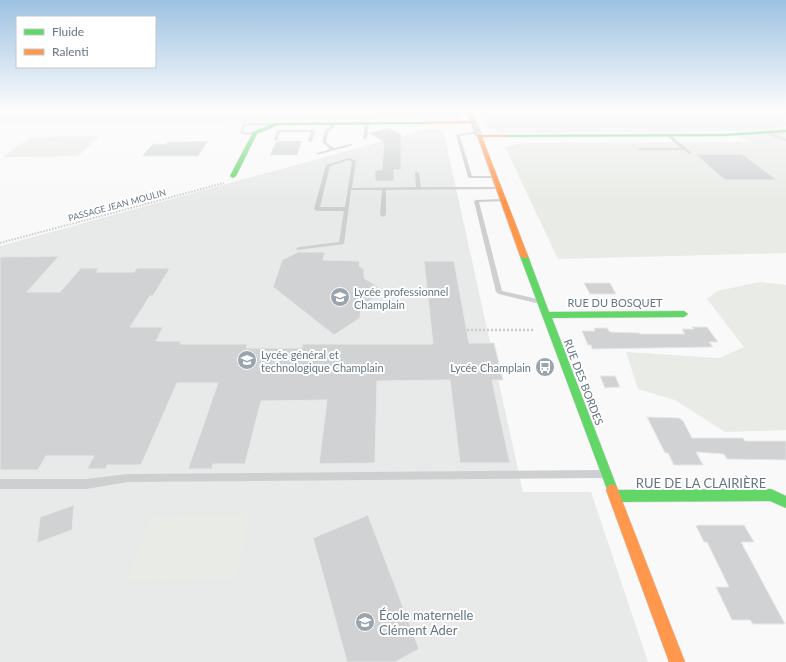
<svg xmlns="http://www.w3.org/2000/svg" width="786" height="662" viewBox="0 0 786 662" font-family="Lato,sans-serif">
<rect width="100%" height="100%" fill="#f9f9f9"/>
<!-- built -->
<g fill="#e8e9e9">
<path d="M427,129H443L523,492H591L648,662H0V246Z"/>
<path d="M786,131V161L737,134Z"/>
</g>
<!-- green -->
<g fill="#e8ebe6">
<path d="M0,110H458L461,119L0,124Z"/>
<path d="M479,110H786V127L770,130L683,132L502,133L487,128Z"/>
<path d="M100,136L78,156L3,157L31,137Z"/>
<path d="M778,138L786,141V253L558,259L505,147L522,143L744,142Z"/>
<path d="M760,282L786,285V430L725,432L675,400L638,389L626,352L719,358L744,347L707,299L717,291Z"/>
<path d="M250,514L236,579L126,581L151,516Z"/>
</g>
<!-- building -->
<g fill="#d0d2d3" stroke="#e8e8e8">
<path d="M389,128L401,134V170H394V181H375V170H382L384,142L369,133Z"/>
<path d="M208,141L198,156H142L153,144H166L168,142Z"/>
<path d="M278,141H302L297,155H270L276,142Z"/>
<path d="M695,154H742L777,180H725Z"/>
<path d="M298,252H325L323,260L360,261L359,266L364,269V278L378,287L377,296L361,306L360,318L334,335L273,287L282,260Z"/>
<path d="M59,256L27,292H60L81,268H99L96,272H134L137,268H170L153,296H150L130,327H163L156,341H181L180,344H247L246,348H302V344H433L424,261H454L469,343H494L503,380H492L510,463H460L450,380L377,381L375,463L319,464L327,400L261,401L245,464H213L212,469H188L218,383H177L141,465H107L106,469H87L94,456H46L38,470H0V257Z"/>
<path d="M584,283H610L616,294H590Z"/>
<path d="M692,327H707L718,342H709L713,347L592,349L591,345H588L582,331H595L594,328H607L610,332L639,333L640,334H685L682,329H694Z"/>
<path d="M600,376H615L620,387L605,388Z"/>
<path d="M647,417L679,418L683,421L692,438H743L745,441H786V460L727,459L724,454L696,452L703,465H674L668,453H665Z"/>
<path d="M74,505L72,530L37,543L40,517Z"/>
<path d="M368,515L419,649L395,662H347L313,538Z"/>
<path d="M699,525H744L754,542H741L785,624H753L750,620H732L716,587H729L707,542H704L696,526Z"/>
</g>
<g fill="none" stroke-linecap="round" stroke-linejoin="round">
<defs>
<g id="fast">
<path d="M423,122H425V124L278,125L257,134L236,176L233,178L230,176L253,132L275,123Z"/>
<path d="M786,130V132L724,136L506,137L504,136L506,135L724,134Z"/>
<path d="M521,254H527L528,256L549,312L684,311L688,314L684,317L552,318L618,490L771,489L786,496V508L770,501L615,502L611,500L520,256Z"/>
</g>
<g id="slow">
<path d="M474,121L476,123L423,124L421,123L423,122Z"/>
<path d="M477,135H506L508,136L506,137H482L528,256L527,258H524L520,256Z"/>
<path d="M612,484L616,486L618,490L685,662H669L606,490L608,486Z"/>
</g>
</defs>
<!-- fast casing -->
<use href="#fast" stroke="#d5d6d7" stroke-width="1"/>
<!-- slow casing -->
<use href="#slow" stroke="#d5d6d7" stroke-width="1"/>
<!-- path-far1 -->
<path stroke="#cbcccd" stroke-width="2" stroke-dasharray="1.5 1.5" stroke-linecap="butt" d="M0,243L224,183"/>
<!-- path -->
<path stroke="#cbcccd" stroke-width="2.5" stroke-dasharray="2 2" stroke-linecap="butt" d="M467,330H535"/>
<!-- lane -->
<g fill="#cecfd0" fill-rule="evenodd">
<path d="M332,122L334,123V127L329,131L326,142L334,148L351,144L353,145L317,155V153L330,149L322,142L325,130L330,127V123Z"/>
<path d="M367,122L369,123L367,138L365,139L363,138L365,123Z"/>
<path d="M249,123H277L279,124L277,125L245,126L243,132C248,134 253,130 257,133L245,135L240,133L243,124Z"/>
<path d="M277,130H313L315,131L312,141L310,142L308,141L311,132H280L277,140L274,141Z"/>
<path d="M478,131H479V133L460,136L472,176H497V178H470L468,177L456,135Z"/>
<path d="M767,132L786,139V141L767,134Z"/>
<path d="M667,134H669L691,152V154H689L684,150H639L637,149L639,148H681L667,136Z"/>
<path d="M349,158L356,161L352,188L416,187L415,173L417,172L419,173L421,187H500L502,188L500,189L386,190V215L383,217L380,215L382,190H351L344,244L297,250L296,249L299,247L339,242L344,211H317L314,209L326,165ZM349,160L352,162L345,207H320L330,166Z"/>
<path d="M504,199L506,200V201L479,202L502,291L542,300L543,302L542,304H540L499,294L496,292L474,201L476,200Z"/>
<path d="M602,470L605,471L607,474L605,477L602,478L128,482L86,489H0V479H86L128,474Z"/>
</g>
<!-- street -->
<path fill="#cecfd0" fill-rule="evenodd" d="M466,110H472L483,136L482,138H479L475,136Z"/>
<!-- fast -->
<use href="#fast" fill="#63d668" fill-rule="evenodd"/>
<!-- slow -->
<use href="#slow" fill="#ff974d" fill-rule="evenodd"/>
</g>
<!-- sky -->
<linearGradient id="sky" x2="0" y2="1"><stop stop-color="#9dc2e2"/><stop offset="0.54" stop-color="#fcfcfc"/><stop offset="1" stop-color="#fcfcfc" stop-opacity="0"/></linearGradient>
<rect width="786" height="203" fill="url(#sky)"/>
<!-- icons -->
<defs>
<symbol id="school-disc" viewBox="-11 -11 22 22"><circle r="9.5" fill="#99a4ac" stroke="#fff"/><path d="M0-5L7-2L0 1L-7-2ZM-4 1L0 2.5L4 1V4Q0 6-4 4Z" fill="#fff"/></symbol>
<symbol id="bus-disc" viewBox="-11 -11 22 22"><circle r="9.5" fill="#99a4ac" stroke="#fff"/><path d="M-5-6H5V4H4V6H2V4H-2V6H-4V4H-5ZM-3.5-4V0h7V-4ZM-3.5 1.2v1.5H-2V1.2ZM2 1.2v1.5H3.5V1.2Z" fill="#fff"/></symbol>
</defs>
<g fill-rule="evenodd">
<use href="#school-disc" x="329" y="286" width="22" height="22"/>
<use href="#school-disc" x="236" y="349" width="22" height="22"/>
<use href="#bus-disc" x="534" y="356" width="22" height="22"/>
<use href="#school-disc" x="354" y="611" width="22" height="22"/>
</g>
<g text-anchor="middle" dominant-baseline="central" stroke-width="4" stroke-linejoin="round" paint-order="stroke">
<!-- far-street labels -->
<g font-size="9" fill="#657683" stroke="#fff">
<text transform="translate(117 205) rotate(-15)">PASSAGE JEAN MOULIN</text>
</g>
<!-- poi labels -->
<g font-size="11" fill="#657683" stroke="#fff" text-anchor="start">
<text x="354" y="291">Lycée professionnel<tspan x="354" dy="13">Champlain</tspan></text>
<text x="261" y="354">Lycée général et<tspan x="261" dy="13">technologique Champlain</tspan></text>
<text x="531" y="367" text-anchor="end">Lycée Champlain</text>
</g>
<!-- street labels -->
<g font-size="11" fill="#657683" stroke="#fff">
<text x="615" y="302">RUE DU BOSQUET</text>
<text transform="translate(584 382) rotate(69)">RUE DES BORDES</text>
</g>
<!-- near-street labels -->
<g font-size="13" fill="#657683" stroke="#fff">
<text x="701" y="483">RUE DE LA CLAIRIÈRE</text>
</g>
<!-- near-poi labels -->
<g font-size="13" fill="#657683" stroke="#fff" text-anchor="start">
<text x="379" y="615">École maternelle<tspan x="379" dy="15">Clément Ader</tspan></text>
</g>
</g>
<!-- legend -->
<rect x="16" y="16" width="140" height="52" fill="#ffffff" stroke="#c1c8cd"/>
<rect x="24" y="29" width="20" height="6" fill="#63d668" stroke="#c1c8cd"/>
<text x="52" y="36" font-size="12" fill="#657683">Fluide</text>
<rect x="24" y="49" width="20" height="6" fill="#ff974d" stroke="#c1c8cd"/>
<text x="52" y="56" font-size="12" fill="#657683">Ralenti</text>
</svg>
